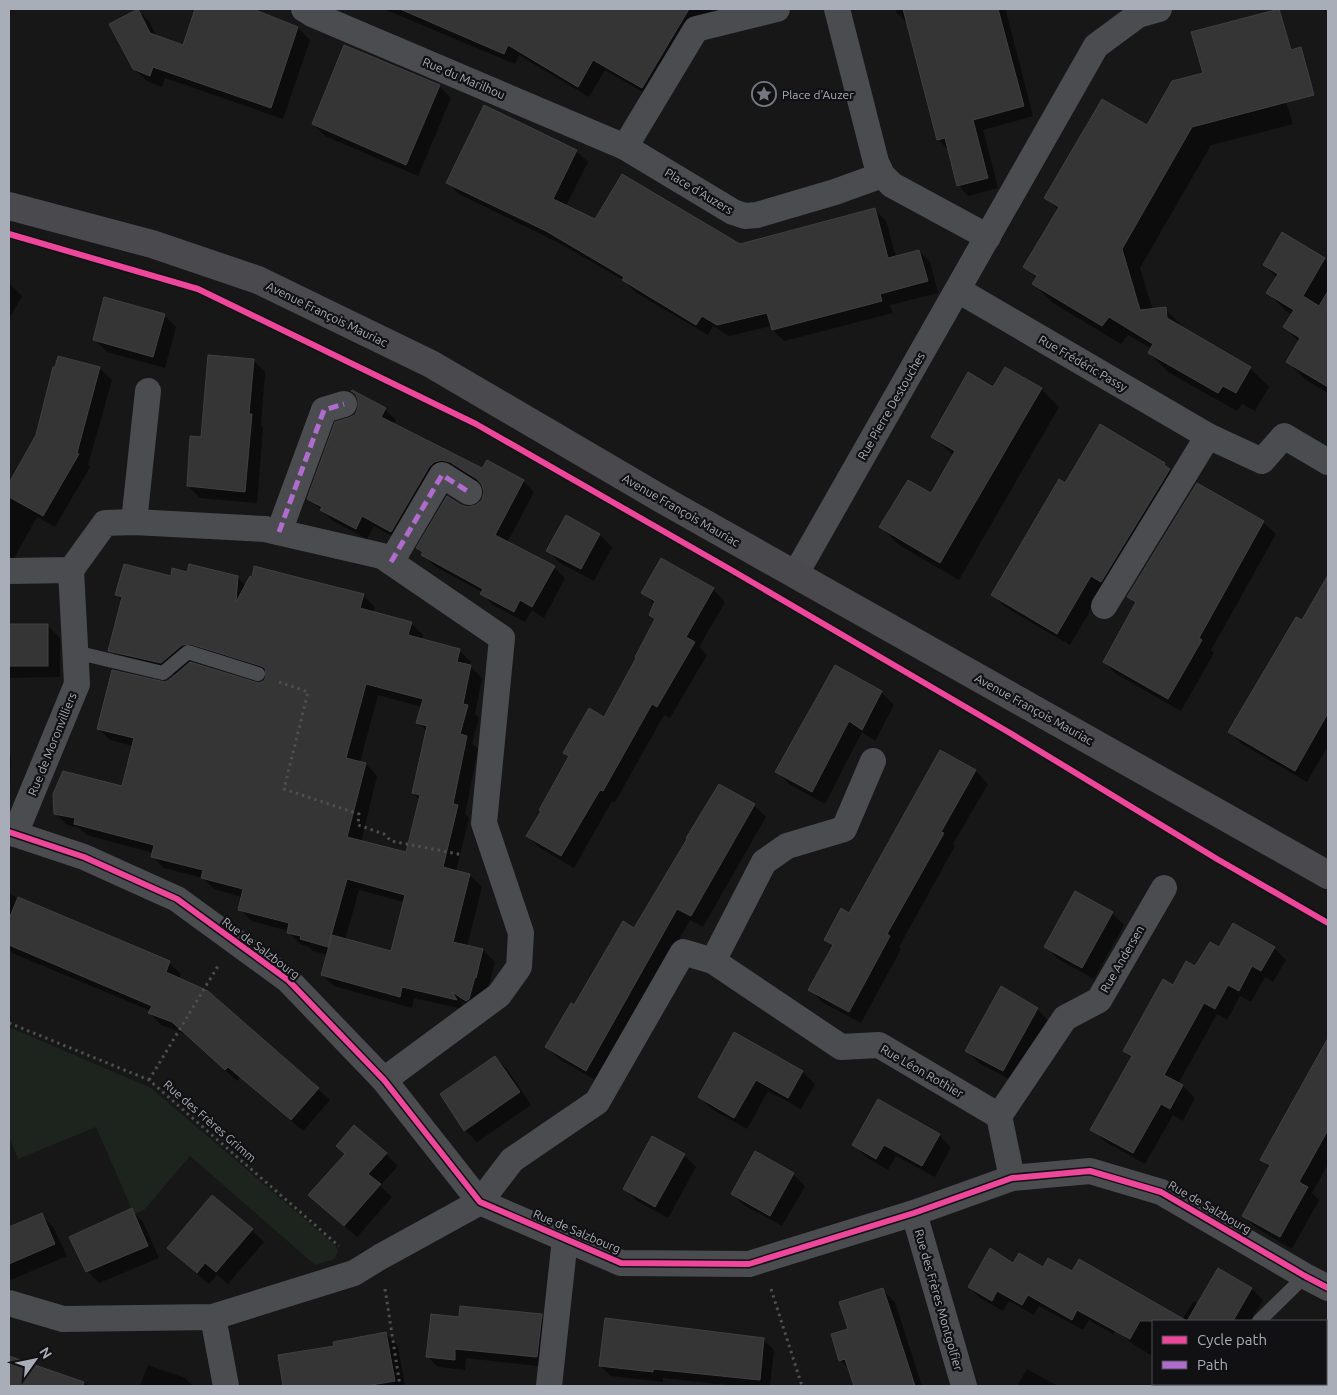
<svg xmlns="http://www.w3.org/2000/svg" width="1337" height="1395" viewBox="0 0 1337 1395" font-family="Ubuntu,sans-serif">
<rect width="100%" height="100%" fill="#171717"/>
<!-- green -->
<path fill="#1d241e" d="M9,1027L151,1088L335,1245L338,1251L335,1259L315,1265L190,1156L144,1210L134,1214L96,1127L18,1159L10,1139L9,1140Z"/>
<!-- shadow -->
<g fill="#0007" fill-rule="evenodd">
<path d="M197,9H246L298,28L310,40L283,119L165,78L162,87L147,81L134,69L138,10L150,23L157,37L183,46Z"/>
<path d="M384,9H520L562,39L579,9H723L725,20L695,28L653,98L605,70L589,97L519,55L515,64Z"/>
<path d="M896,9H961V10L966,9H1004L1006,11L1033,116L983,130L998,188L968,196L958,185L948,150L938,139L907,23L896,12Z"/>
<path d="M1265,38L1293,124L1211,145L1140,268L1153,310L1165,309L1184,328V330L1250,368L1269,387L1255,411L1242,404L1237,411L1168,372L1149,353L1152,349L1128,335L1121,344L1053,303L1034,284L1037,279L1025,267L1059,210L1045,197L1148,127L1204,74Z"/>
<path d="M439,86L451,98L418,176L325,136L313,124Z"/>
<path d="M576,151L588,162L566,206L596,221L740,245L875,210L886,221L896,257L919,251L930,262L938,293L890,305L893,313L784,341L773,330L772,326L729,336L713,326L708,335L635,292L623,280L559,243L459,194L447,182Z"/>
<path d="M1283,234L1325,259L1328,263V302L1323,310L1328,313V396L1327,395L1328,393L1306,380L1287,361L1299,342L1285,327L1292,315L1286,311L1268,293L1277,278L1264,265Z"/>
<path d="M9,283L22,296L9,319Z"/>
<path d="M164,315L176,327L165,368L107,352L95,340Z"/>
<path d="M253,360L265,372L261,425L263,427L257,503L200,498L188,486L202,439Z"/>
<path d="M99,368L112,380L88,465L90,467L55,527L37,517L13,560L9,557V485L37,436Z"/>
<path d="M994,389H1041L1059,407L959,580L899,545L881,527L932,495L954,456L932,436Z"/>
<path d="M355,393L385,409L396,420L394,424L483,470L523,481L534,492L507,543L554,567L565,578L544,618L532,610L525,622L493,605L482,593V592L434,566L418,548L460,506L469,508L477,506L483,500L485,493L484,487L462,473L403,542L374,526L367,539L333,521L309,498L360,408L358,396Z"/>
<path d="M1164,464L1182,482L1104,587L1070,645L1005,607L993,595L1066,485Z"/>
<path d="M1197,485L1263,522L1276,534L1211,650L1214,653L1181,711L1116,674L1104,662L1136,604L1129,597Z"/>
<path d="M566,516L600,535L612,547L594,581L560,563L548,551Z"/>
<path d="M188,573L238,578L246,586L363,595L375,607L373,613L411,623L423,635L422,640L459,650L471,662L470,666L482,678L475,714L479,718L472,743L478,749L465,814L469,818L456,871L470,875L482,887L467,946L483,950L495,962L488,989L479,1012L460,1001L467,1010L414,998L412,1008L334,986L322,975L328,955L313,951L309,947L300,944L288,932L289,931L251,921L240,909L242,897L214,889L203,878L164,868L152,856L153,853L87,835L79,828L67,825L55,813L123,788L133,746L110,740L98,728L176,675L122,662L110,650L122,601L116,595L172,577ZM203,655L268,675L264,682L260,684H255L188,662L194,657ZM378,695L422,707L418,723L427,731L413,793L420,800L407,853L361,842L377,776L366,764L360,762ZM359,890L404,902L392,952L345,940Z"/>
<path d="M1328,578V746L1307,782L1242,744L1230,732L1303,622Z"/>
<path d="M713,589L725,602L699,647L707,655L670,718L664,715L615,802L612,801L574,868L540,848L527,836L542,811L570,757L565,752L605,719L656,620L650,615L655,605L643,592Z"/>
<path d="M9,625L48,626L60,638V677L9,678Z"/>
<path d="M836,667L881,692L894,705L875,741L862,732L825,804L789,784L777,772Z"/>
<path d="M940,751L976,771L988,784L953,844L955,846L899,947L901,949L861,1023L822,1002L810,989L833,947L825,940L849,914Z"/>
<path d="M9,754L11,756L10,798H9Z"/>
<path d="M754,805L766,817L703,927L690,920L599,1082L559,1059L547,1047L575,1006L635,929Z"/>
<path d="M9,894L169,963L181,974L179,979L207,992L318,1089L330,1100L303,1131L240,1077L237,1081L185,1034L161,1025L150,1013L151,1011L12,953L9,949Z"/>
<path d="M1112,913L1124,925L1094,979L1058,959L1046,947Z"/>
<path d="M1274,948L1286,960L1273,982L1265,977L1251,1002L1240,996L1227,1020L1217,1014L1178,1084L1183,1086L1195,1098L1183,1121L1173,1115L1145,1164L1104,1141L1092,1129L1132,1058L1124,1051L1174,987L1219,949Z"/>
<path d="M1037,1009L1049,1021L1015,1082L979,1063L967,1051Z"/>
<path d="M735,1034L803,1072L815,1084L801,1109L768,1091L747,1129L712,1109L699,1097Z"/>
<path d="M495,1057L507,1069L531,1105L477,1142L465,1130Z"/>
<path d="M1328,1064V1164L1312,1193L1319,1200L1292,1249L1255,1227L1243,1215L1270,1168L1262,1160Z"/>
<path d="M939,1135L951,1147L935,1177L896,1156L888,1170L866,1157L854,1145Z"/>
<path d="M386,1154L398,1166L380,1186L392,1197L357,1237L322,1207L309,1195Z"/>
<path d="M684,1155L696,1167L668,1218L637,1201L625,1189Z"/>
<path d="M793,1174L805,1186L782,1226L744,1205L732,1194Z"/>
<path d="M212,1196L252,1230L264,1242L228,1284L217,1275L209,1284L181,1260L169,1248Z"/>
<path d="M131,1210L143,1222L159,1258L99,1283L87,1271Z"/>
<path d="M41,1215L53,1227L67,1256L11,1280L9,1277V1229Z"/>
<path d="M1014,1264L1072,1273L1182,1320L1194,1301L1199,1304L1251,1288L1263,1300L1250,1321H1153V1356L1134,1345L1122,1334V1318L1113,1334L1089,1320L1083,1330L1039,1306L1034,1315L1009,1301L1003,1311L980,1298L969,1287Z"/>
<path d="M882,1290L895,1302L922,1386H854L848,1368L840,1360L850,1330Z"/>
<path d="M541,1316L552,1326L547,1367L466,1358L465,1370L438,1367L428,1357L460,1319Z"/>
<path d="M386,1334L398,1346L405,1386H284L280,1356L335,1347Z"/>
<path d="M763,1339L774,1350L770,1386H735L663,1378V1382L611,1376L600,1366Z"/>
<path d="M11,1358L87,1384L89,1386H9V1363Z"/>
<path d="M148,1365L185,1378L193,1386H140Z"/>
<path d="M1027,1369L1058,1386H1017Z"/>
<path d="M1326,1381L1328,1383V1386H1269V1384H1326Z"/>
</g>
<!-- building -->
<g fill="#353536" stroke="#3f4043" fill-rule="evenodd">
<path d="M138,9L150,33L183,45L195,9H253L298,27L271,108L153,67L150,76L133,69L109,24Z"/>
<path d="M400,9H689L642,88L593,60L578,87L508,45L504,54Z"/>
<path d="M903,9H998L1024,106L973,120L988,178L957,186L945,138L937,140Z"/>
<path d="M1279,9L1291,50L1301,47L1314,95L1192,127L1122,249L1140,310L1166,307L1167,318L1251,367L1236,393L1223,386L1218,393L1148,353L1153,344L1109,317L1102,326L1032,284L1037,276L1023,267L1059,207L1044,198L1102,99L1147,125L1172,81L1203,73L1191,32Z"/>
<path d="M344,45L440,85L406,165L312,124Z"/>
<path d="M484,105L577,150L553,199L595,219L622,174L740,244L875,208L888,258L919,250L928,281L880,294L882,301L772,330L767,313L717,325L702,316L696,325L622,280L624,277L546,231L446,183Z"/>
<path d="M1282,232L1325,258L1303,296L1319,306L1328,291V387L1286,362L1300,338L1283,327L1294,310L1266,293L1278,274L1263,265Z"/>
<path d="M104,297L165,314L153,357L93,340Z"/>
<path d="M208,355L254,359L249,414H252L245,492L187,486L190,436L201,437Z"/>
<path d="M58,356L100,367L77,453L79,454L43,516L9,497V483L36,435L53,367H55Z"/>
<path d="M1005,367L1042,388L940,563L879,527L908,480L931,493L955,451L931,437L968,372L993,387Z"/>
<path d="M352,390L386,408L381,417L482,468L487,460L524,480L495,535L555,566L532,607L520,600L514,612L480,594L483,589L421,555L423,552L416,548L447,496L461,505L468,507L476,505L482,500L484,492L482,485L477,479L450,462L442,460L434,462L429,467L391,532L362,516L356,529L320,510L322,507L307,499L335,422L348,418L355,415L358,408V399L355,393L351,391Z"/>
<path d="M1100,424L1165,463L1164,465L1170,469L1101,582L1091,576L1057,634L991,595L1059,479L1065,483Z"/>
<path d="M1197,483L1264,521L1199,638L1202,640L1168,699L1103,662L1136,602L1127,597Z"/>
<path d="M566,515L600,534L581,569L546,551Z"/>
<path d="M661,558L714,588L686,637L695,642L657,707L652,704L603,791L600,790L561,856L526,836L541,811L539,810L569,756L563,753L589,708L604,717L636,658L635,657L655,619L649,615L655,601L641,593Z"/>
<path d="M124,564L171,576L172,568L187,572L189,564L238,576L236,602L250,576L252,577L254,566L316,582L364,594L360,608L412,622L408,635L460,649L457,662L471,665L463,704L468,705L460,734L467,736L453,804L458,805L443,867L470,874L453,942L483,949L476,978L475,977L469,999L466,1001L452,992L457,1000L402,987L400,997L321,975L332,935L391,951L405,895L347,879L328,947L300,939L301,936L287,933L289,923L238,910L243,889L201,878L203,870L151,857L154,845L74,824L75,818L54,814L53,794L63,771L122,786L134,738L97,729L112,670L165,682L169,680L190,662L255,682L259,683L264,681L266,676L265,668L261,666L190,644L182,645L161,663L108,651L122,597L115,595ZM366,684L423,699L416,723L427,726L412,793L420,795L406,852L347,837L366,763L346,758Z"/>
<path d="M1328,575V713L1295,771L1228,732L1296,617L1302,620Z"/>
<rect x="9" y="624" width="39" height="42"/>
<path d="M835,665L882,691L862,730L849,721L812,792L775,772Z"/>
<path d="M940,750L976,770L941,832L944,833L887,934L890,936L849,1012L808,990L833,945L824,940L841,908L849,913Z"/>
<path d="M719,784L755,804L691,916L677,909L586,1071L545,1047L571,1003L574,1005L623,921L634,928L687,839L686,838Z"/>
<path d="M1075,891L1113,912L1082,968L1044,947Z"/>
<path d="M18,897L170,961L166,972L208,991L319,1088L291,1120L228,1067L225,1070L172,1022L148,1013L152,1006L9,945V919Z"/>
<path d="M1233,923L1275,947L1261,971L1252,966L1239,991L1228,985L1215,1009L1204,1003L1164,1075L1183,1085L1170,1109L1161,1104L1133,1153L1090,1130L1132,1056L1123,1051L1163,979L1173,985L1186,961L1195,966L1210,942L1219,947Z"/>
<path d="M1001,986L1038,1008L1003,1071L965,1051Z"/>
<path d="M734,1032L803,1071L788,1098L756,1080L734,1118L698,1097Z"/>
<path d="M1328,1038V1130L1299,1182L1308,1187L1280,1237L1242,1216L1270,1165L1260,1160Z"/>
<path d="M495,1056L520,1092L464,1131L440,1094Z"/>
<path d="M878,1099L940,1134L922,1166L884,1145L876,1159L852,1145Z"/>
<path d="M354,1125L387,1153L368,1174L381,1184L344,1226L308,1195L345,1154L336,1146Z"/>
<path d="M652,1136L685,1154L655,1207L623,1189Z"/>
<path d="M755,1151L794,1173L770,1216L731,1194Z"/>
<path d="M212,1195L253,1229L216,1272L205,1263L197,1273L167,1248Z"/>
<path d="M132,1208L148,1246L86,1272L69,1237Z"/>
<path d="M42,1213L55,1244L9,1264V1227Z"/>
<path d="M990,1248L1013,1263L1019,1253L1043,1267L1048,1258L1072,1271L1079,1259L1187,1321L1218,1268L1252,1288L1233,1321H1140L1130,1339L1077,1310L1072,1320L1028,1295L1022,1305L997,1291L992,1301L968,1287Z"/>
<path d="M883,1288L892,1315L915,1386H854L845,1359L839,1361L831,1334L848,1329L839,1302Z"/>
<path d="M460,1306L542,1314L537,1357L455,1349V1360L426,1357L431,1314L459,1317Z"/>
<path d="M605,1318L764,1338L760,1380L653,1369V1372L599,1366Z"/>
<path d="M386,1332L395,1381L366,1386H283L278,1355L334,1346L333,1342Z"/>
<path d="M9,1356L84,1382L83,1386H9Z"/>
</g>
<g fill="none" stroke-linecap="round" stroke-linejoin="round">
<!-- path -->
<g stroke="#4d4e52" stroke-width="3" stroke-dasharray="2.5 4" stroke-linecap="butt">
<path d="M279,682L308,692L284,789L359,814L358,825L384,834L391,841L463,855"/>
<path d="M9,1023L149,1080L339,1246"/>
<path d="M149,1080L218,966"/>
<path d="M385,1289L400,1386"/>
<path d="M771,1289L802,1386"/>
</g>
<!-- lane -->
<g stroke="#4b4c50" stroke-width="14">
<path d="M75,652L163,673L188,652L258,674"/>
<path d="M1259,1321L1305,1276"/>
<path d="M1242,1384V1386"/>
</g>
<!-- street -->
<g stroke="#4b4c50" stroke-width="26">
<path d="M304,9L312,14L625,147"/>
<path d="M777,9L696,29L625,147L733,212L745,216L757,215L835,192L882,175"/>
<path d="M837,9L876,162L882,175L892,185L988,237"/>
<path d="M958,290L1208,436L1262,461L1284,436L1328,462"/>
<path d="M134,522L148,391"/>
<path d="M279,532L324,410L344,404"/>
<path d="M391,562L442,475L469,492"/>
<path d="M9,571L71,570L105,523L134,522L265,529L382,556L502,638L484,823L521,933L519,967L499,995L384,1080"/>
<path d="M795,575L1096,46L1138,15L1159,9"/>
<path d="M1104,606L1208,436"/>
<path d="M9,832L84,857L177,899L288,980L384,1080L480,1202L621,1263L749,1264L914,1213L1012,1178L1090,1171L1161,1192L1305,1276L1328,1288"/>
<path d="M15,834L77,684L71,570"/>
<path d="M713,961L764,862L787,846L844,829L873,761"/>
<path d="M999,1116L1065,1018L1099,1000L1164,888"/>
<path d="M914,1213L964,1386"/>
<path d="M9,1303L63,1319L213,1317L354,1273L380,1257L480,1202L512,1160L597,1102L683,952L713,961L841,1047L879,1045L999,1116L1012,1178"/>
<path d="M213,1317L226,1386"/>
<path d="M549,1386L565,1239"/>
</g>
<!-- secondary -->
<path stroke="#4a4a4e" stroke-width="28" d="M9,206L152,244L258,280L431,364L665,501L1328,875"/>
<!-- quiet -->
<g stroke="#b06ccc" stroke-width="5" stroke-dasharray="10 5" stroke-linecap="butt">
<path d="M279,532L324,410L344,404"/>
<path d="M391,562L442,475L469,492"/>
</g>
<defs>
<g id="cycleway">
<path d="M9,234L198,289L476,424L733,571L1010,733L1217,859L1328,923"/>
<path d="M9,832L84,857L177,899L288,980L384,1080L480,1202L621,1263L749,1264L914,1213L1012,1178L1090,1171L1161,1192L1305,1276L1328,1288"/>
</g>
</defs>
<!-- cycleway casing -->
<use href="#cycleway" stroke="#111113" stroke-width="9"/>
<!-- cycleway -->
<use href="#cycleway" stroke="#ed469a" stroke-width="6"/>
</g>
<!-- icons -->
<defs>
<symbol id="sight-ring" viewBox="-11 -11 22 22"><circle r="9.5" fill="#111113" stroke="#757880" stroke-width="1.5"/><path d="M0-6L1.8-2.2L6-1.7L2.9 1.2L3.7 5.4L0 3.3L-3.7 5.4L-2.9 1.2L-6-1.7L-1.8-2.2Z" fill="#757880"/></symbol>
</defs>
<g fill-rule="evenodd">
<use href="#sight-ring" x="750" y="80" width="28" height="28"/>
</g>
<g text-anchor="middle" dominant-baseline="central" stroke-width="4.5" stroke-linejoin="round" paint-order="stroke">
<!-- street labels -->
<g font-size="12" fill="#a8adb8" stroke="#111113">
<text transform="translate(464 78) rotate(23)">Rue du Marilhou</text>
<text transform="translate(699 191) rotate(31)">Place d'Auzers</text>
<text transform="translate(327 314) rotate(26)">Avenue François Mauriac</text>
<text transform="translate(1083 363) rotate(30)">Rue Frédéric Passy</text>
<text transform="translate(891 406) rotate(-60)">Rue Pierre Destouches</text>
<text transform="translate(681 510) rotate(30)">Avenue François Mauriac</text>
<text transform="translate(1034 709) rotate(29)">Avenue François Mauriac</text>
<text transform="translate(52 744) rotate(-68)">Rue de Moronvilliers</text>
<text transform="translate(261 948) rotate(37)">Rue de Salzbourg</text>
<text transform="translate(1122 959) rotate(-60)">Rue Andersen</text>
<text transform="translate(922 1071) rotate(30)">Rue Léon Rothier</text>
<text transform="translate(210 1121) rotate(41)">Rue des Frères Grimm</text>
<text transform="translate(1210 1207) rotate(30)">Rue de Salzbourg</text>
<text transform="translate(577 1231) rotate(23)">Rue de Salzbourg</text>
<text transform="translate(939 1300) rotate(74)">Rue des Frères Montgolfier</text>
</g>
<!-- poi labels -->
<g font-size="12" fill="#a8adb8" stroke="#111113" text-anchor="start">
<text x="782" y="94">Place d'Auzer</text>
</g>
</g>
<!-- border -->
<rect width="1337" height="1395" fill="none" stroke="#a8adb8" stroke-width="20"/>
<!-- legend -->
<rect x="1152" y="1320" width="175" height="65" fill="#111113" stroke="#4d4f55"/>
<rect x="1162" y="1336" width="25" height="8" fill="#ed469a" stroke="#4d4f55"/>
<text x="1197" y="1345" font-size="15" fill="#a8adb8">Cycle path</text>
<rect x="1162" y="1361" width="25" height="8" fill="#b06ccc" stroke="#4d4f55"/>
<text x="1197" y="1370" font-size="15" fill="#a8adb8">Path</text>
<!-- north arrow -->
<g transform="translate(35 1360) rotate(57)" stroke="#111113" stroke-width="4" paint-order="stroke">
<path d="M0-4L9 19L0 12L-9 19Z" fill="#a8adb8"/>
<text y="-8" font-size="14" font-weight="bold" text-anchor="middle" fill="#a8adb8">N</text>
</g>
</svg>
